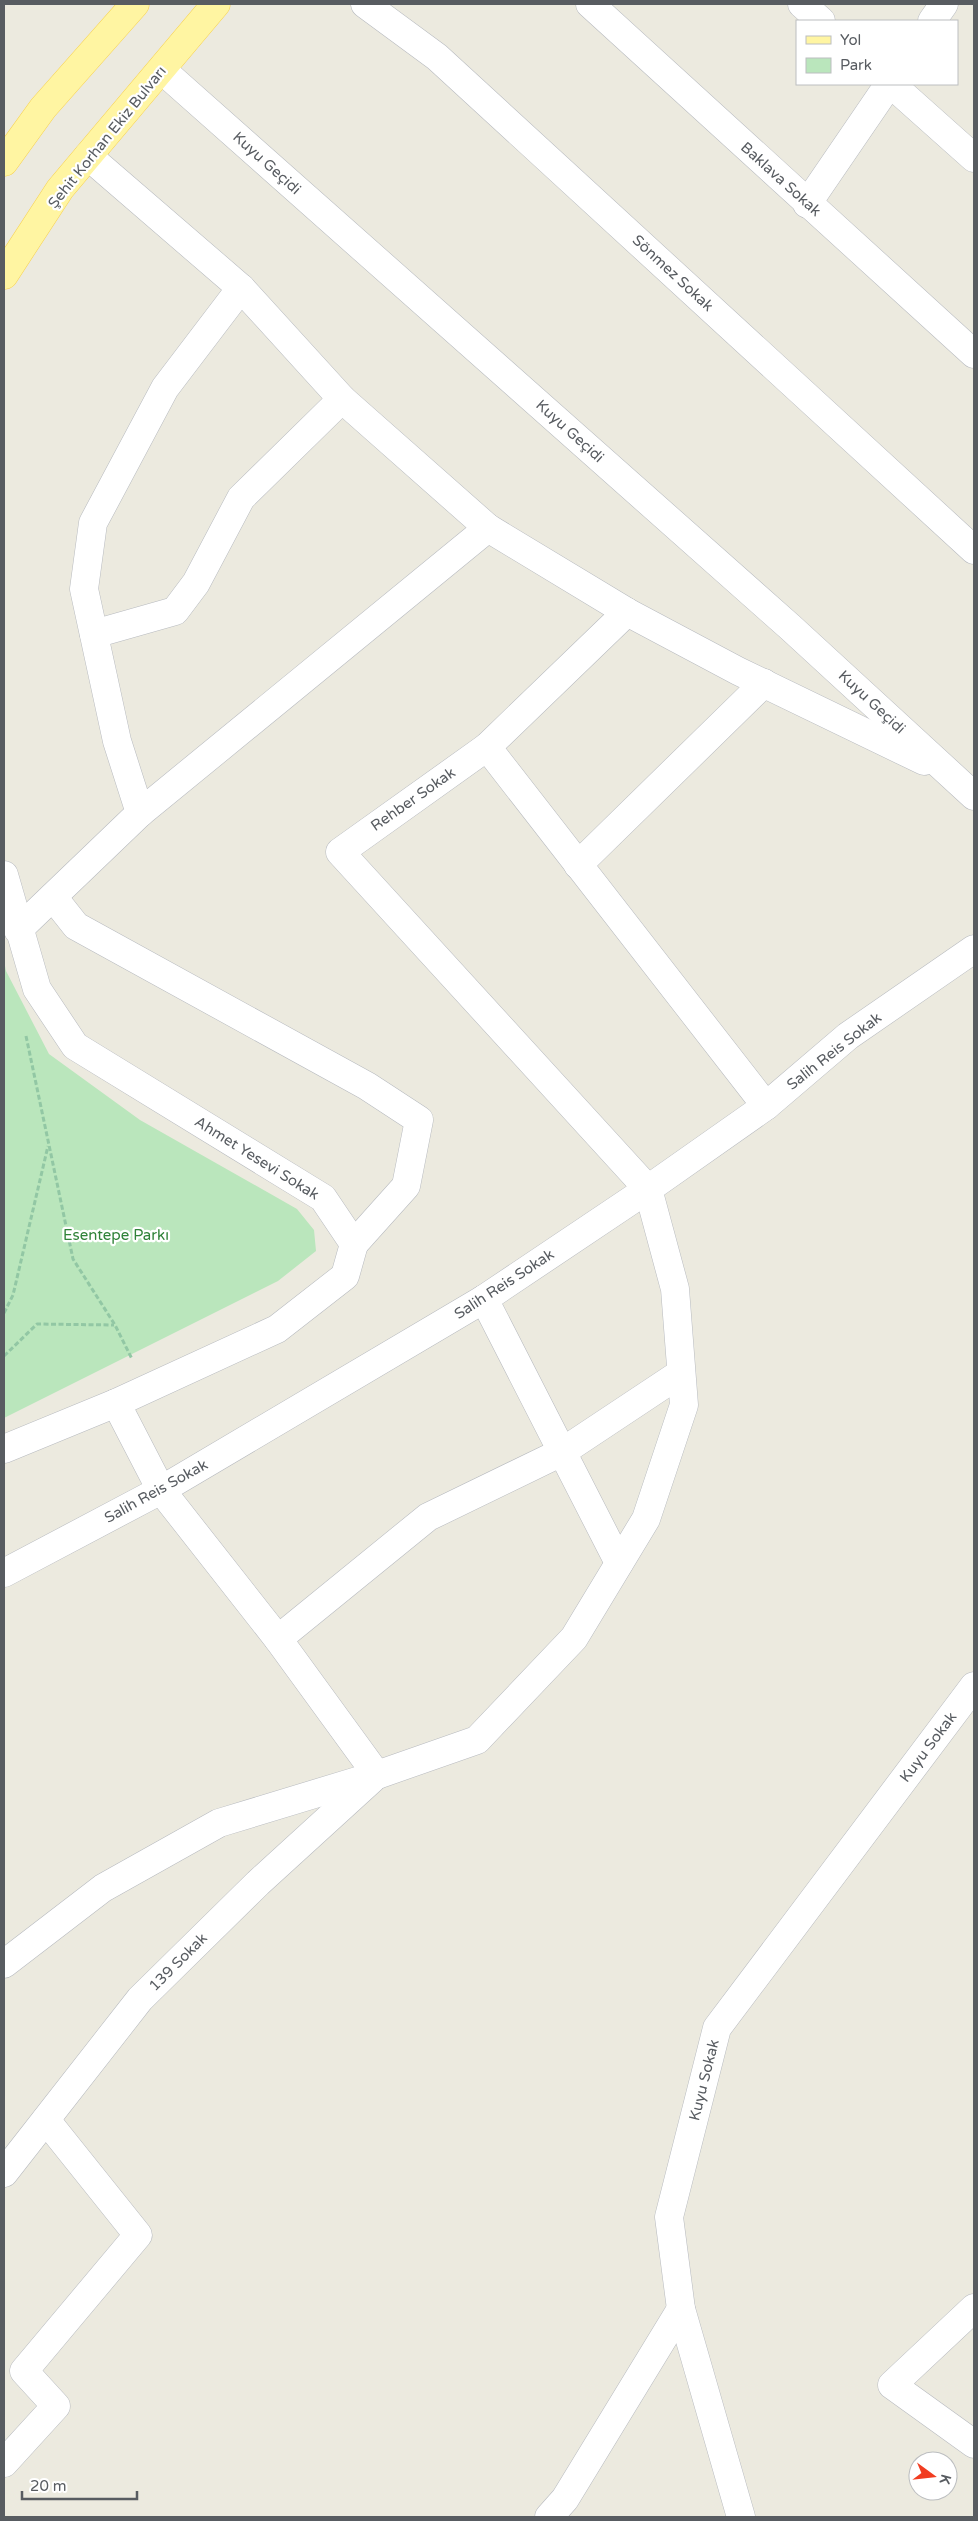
<svg xmlns="http://www.w3.org/2000/svg" width="978" height="2521" viewBox="0 0 978 2521" font-family="'Varela Round',sans-serif">
<rect width="100%" height="100%" fill="#eceadf"/>
<!-- green -->
<path fill="#bae6bc" d="M4,961L6,971L49,1054L140,1120L297,1209L314,1230L316,1251L278,1281L4,1418Z"/>
<g fill="none" stroke-linecap="round" stroke-linejoin="round">
<defs>
<g id="street">
<path d="M365,4L437,57L974,550"/>
<path d="M590,4L974,354"/>
<path d="M802,4L821,21"/>
<path d="M932,21L944,4"/>
<path d="M162,70L790,627L974,796"/>
<path d="M891,84L974,158"/>
<path d="M88,156L241,288L342,399L488,528L627,612L738,671L924,761"/>
<path d="M807,204L889,84"/>
<path d="M627,612L487,747L766,1106"/>
<path d="M94,634L175,611L196,583L241,498L342,399"/>
<path d="M140,813L117,741L84,589L93,523L165,388L241,288"/>
<path d="M578,865L764,683"/>
<path d="M4,875L37,989L75,1046L323,1198L354,1244L345,1276L277,1329L116,1403L4,1449"/>
<path d="M53,897L76,926L367,1086L419,1120L406,1186L354,1244"/>
<path d="M18,930L140,813L488,528"/>
<path d="M484,1299L619,1563"/>
<path d="M116,1403L161,1490L278,1639"/>
<path d="M4,1573L161,1490L484,1299L648,1189L766,1106L848,1036L974,949"/>
<path d="M377,1775L278,1639L428,1517L562,1452L681,1373"/>
<path d="M4,1964L103,1888L219,1823L377,1775L477,1740L574,1638L646,1519L684,1405L675,1289L648,1189L340,852L487,747"/>
<path d="M4,2173L140,1999L258,1883L372,1779"/>
<path d="M974,2308L892,2385L974,2444"/>
<path d="M4,2463L56,2406L24,2371L138,2235L46,2120"/>
<path d="M549,2517L565,2499L681,2309"/>
<path d="M741,2517L681,2309L669,2217L717,2028L974,1686"/>
</g>
<g id="primary">
<path d="M4,162L43,108L135,4"/>
<path d="M4,275L60,189L216,4"/>
</g>
</defs>
<!-- street casing -->
<use href="#street" stroke="#b7babf" stroke-width="29"/>
<!-- primary casing -->
<use href="#primary" stroke="#f8d14d" stroke-width="29"/>
<!-- path -->
<g stroke="#92c7a4" stroke-width="3" stroke-dasharray="5 2.5" stroke-linecap="butt">
<path d="M26,1036L73,1259L115,1325L132,1359"/>
<path d="M4,1313L13,1295L48,1146"/>
<path d="M4,1356L37,1324L114,1325"/>
</g>
<!-- street -->
<use href="#street" stroke="#fff" stroke-width="28"/>
<!-- primary -->
<use href="#primary" stroke="#fff5a2" stroke-width="28"/>
</g>
<g text-anchor="middle" dominant-baseline="central" stroke-width="4.5" stroke-linejoin="round" paint-order="stroke">
<!-- street labels -->
<g font-size="15" fill="#585c61" stroke="#fff">
<text transform="translate(107 137) rotate(-51)">Şehit Korhan Ekiz Bulvarı</text>
<text transform="translate(267 163) rotate(42)">Kuyu Geçidi</text>
<text transform="translate(781 179) rotate(42)">Baklava Sokak</text>
<text transform="translate(673 273) rotate(43)">Sönmez Sokak</text>
<text transform="translate(570 431) rotate(42)">Kuyu Geçidi</text>
<text transform="translate(872 702) rotate(43)">Kuyu Geçidi</text>
<text transform="translate(413 799) rotate(-35)">Rehber Sokak</text>
<text transform="translate(834 1051) rotate(-38)">Salih Reis Sokak</text>
<text transform="translate(257 1158) rotate(32)">Ahmet Yesevi Sokak</text>
<text transform="translate(504 1284) rotate(-33)">Salih Reis Sokak</text>
<text transform="translate(156 1491) rotate(-29)">Salih Reis Sokak</text>
<text transform="translate(928 1747) rotate(-53)">Kuyu Sokak</text>
<text transform="translate(178 1962) rotate(-45)">139 Sokak</text>
<text transform="translate(704 2080) rotate(-76)">Kuyu Sokak</text>
</g>
<!-- park labels -->
<g font-size="15" fill="#2f8238" stroke="#fff">
<text x="116" y="1235">Esentepe Parkı</text>
</g>
</g>
<!-- border -->
<rect width="978" height="2521" fill="none" stroke="#585c61" stroke-width="10"/>
<!-- legend -->
<rect x="796" y="20" width="162" height="65" fill="#ffffff" stroke="#bcbec0"/>
<rect x="806" y="36" width="25" height="8" fill="#fff5a2" stroke="#bcbec0"/>
<text x="840" y="45" font-size="15" fill="#585c61">Yol</text>
<rect x="806" y="58" width="25" height="15" fill="#bae6bc" stroke="#bcbec0"/>
<text x="840" y="70" font-size="15" fill="#585c61">Park</text>
<!-- north arrow -->
<g transform="translate(933 2476) rotate(105)"><circle r="24" fill="#ffffff" stroke="#bcbec0"/>
<path d="M0-4L9 19L0 12L-9 19Z" fill="#f13d21"/>
<text y="-8" font-size="14" font-weight="bold" text-anchor="middle" fill="#585c61">K</text>
</g>
<!-- scale -->
<path d="M22 2491v8h115v-8" fill="none" stroke="#585c61" stroke-width="2.5"/>
<text x="30" y="2491" font-size="15" fill="#585c61" stroke="#ffffff" stroke-width="4" paint-order="stroke">20 m</text>
</svg>
